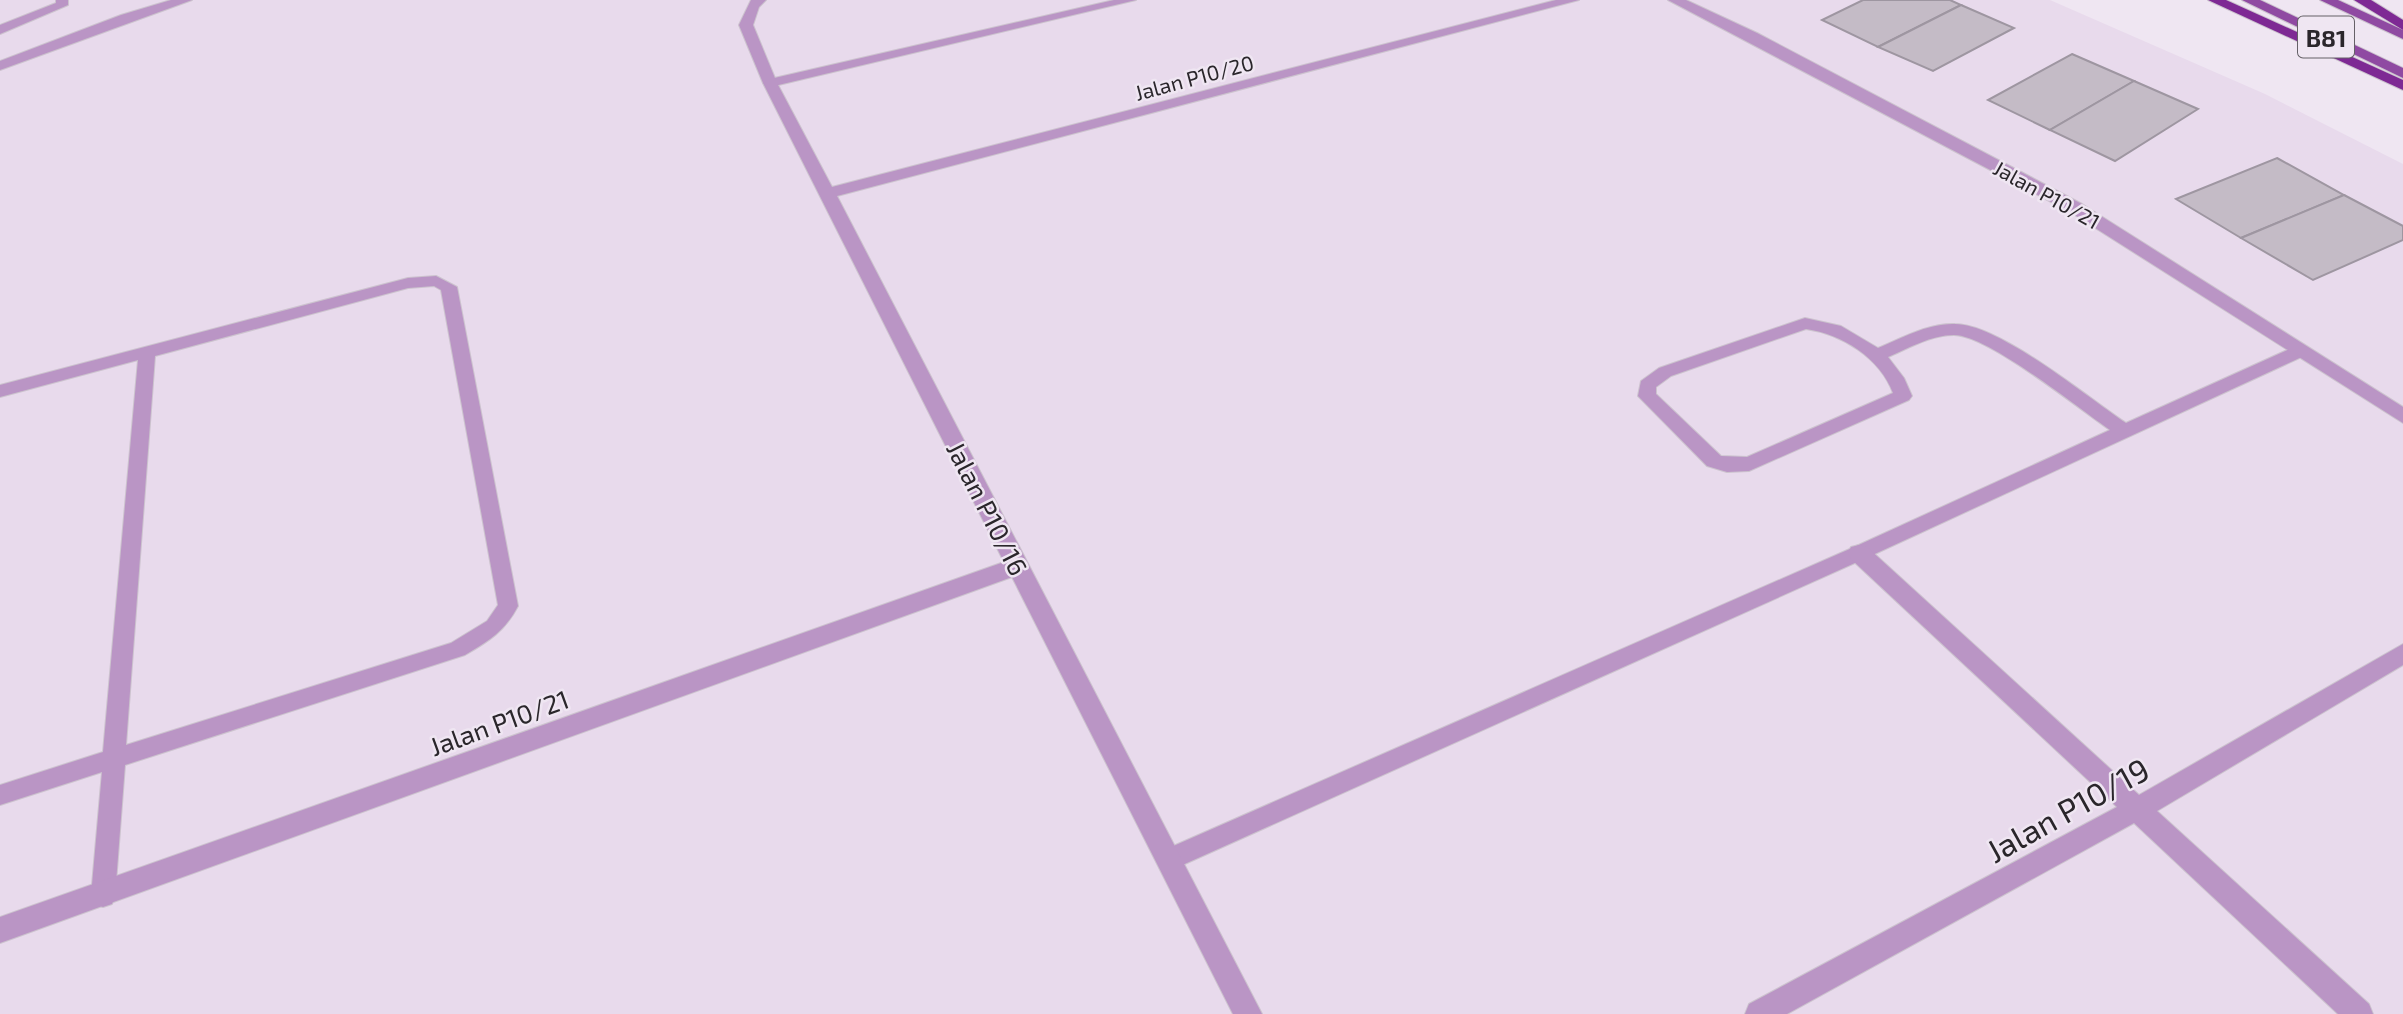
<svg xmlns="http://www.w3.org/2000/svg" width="2403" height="1014" viewBox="0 0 2403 1014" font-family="'Exo 2',sans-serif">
<rect width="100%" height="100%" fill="#efe6f2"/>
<!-- built -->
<path fill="#e8daec" d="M0,0H2050L2265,94L2403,164V1014H0Z"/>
<!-- building -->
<g fill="#c4bbc6" stroke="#9e96a1" stroke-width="2">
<path d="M1863,0H1950L1961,5L1878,47L1822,20Z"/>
<path d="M1961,5L2014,28L1933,71L1878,47Z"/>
<path d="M2072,54L2134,81L2050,130L1988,100Z"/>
<path d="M2134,81L2198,109L2115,161L2050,130Z"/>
<path d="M2277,158L2344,195L2241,238L2176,199Z"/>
<path d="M2344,195L2403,226V240L2313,280L2241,238Z"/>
</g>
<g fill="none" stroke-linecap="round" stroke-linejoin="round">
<defs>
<g id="lane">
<path d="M56,0H68V5L0,34V25L56,3Z"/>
<path d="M1114,0H1136L770,87L763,83L770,79Z"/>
<path d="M436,276L457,287L518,606C505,631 489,641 465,655L125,765L115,896L112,904L103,907L94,904L91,896L102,772L0,805V785L103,752L138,360L0,397V385L408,278ZM434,286L441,290L498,605L487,621L451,643L126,745L155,356L408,288Z"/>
<path d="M1805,318L1841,326L1878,348C1902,338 1928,323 1955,324C1999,324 2087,397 2126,423L2294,347L2300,345L2309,351L2306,355L1866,558L1178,867L1170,870L1162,867L1158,859L1162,851L1852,548L2110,430C2079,409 1988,335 1954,335C1931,335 1909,348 1888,357L1904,378L1912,396L1909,400L1749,471L1727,472L1707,466L1638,396L1641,381L1659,368ZM1806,329C1842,334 1880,358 1893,393L1747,457L1721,456L1656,394V387L1671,376Z"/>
</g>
<g id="street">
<path d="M171,0H192L0,70V61L121,15Z"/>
<path d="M751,0H766L759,7L753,25L777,83L832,187L1556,0H1579L837,196L1262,1014H1233L1012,577L0,943V917L1004,562L763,83L739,25Z"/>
<path d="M1668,0H1686L1757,33L2082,204L2403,407V423L2070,212Z"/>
<path d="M1859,545L1867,547L2139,795L2403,644V665L2157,811L2369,1004L2373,1014H2338L2134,823L1787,1014H1745L1749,1004L2117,807L1851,559L1848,553L1851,547Z"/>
</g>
<g id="primary">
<path d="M2242,0H2260L2403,68V78Z"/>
<path d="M2320,0H2338L2403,30V39Z"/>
</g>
<g id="highway">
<path d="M2208,0H2226L2403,80V90Z"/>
<path d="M2354,0H2371L2403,20V30Z"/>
</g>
</defs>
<!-- lane casing -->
<use href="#lane" stroke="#ccc3ce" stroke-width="2"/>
<!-- street casing -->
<use href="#street" stroke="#ccc3ce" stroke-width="2"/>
<!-- primary casing -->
<use href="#primary" stroke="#ccc3ce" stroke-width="2"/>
<!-- highway casing -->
<use href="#highway" stroke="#ccc3ce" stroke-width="2"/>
<!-- lane -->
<use href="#lane" fill="#ba95c5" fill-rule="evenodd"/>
<!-- street -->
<use href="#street" fill="#ba95c5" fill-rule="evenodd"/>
<!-- primary -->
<use href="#primary" fill="#8f4aa2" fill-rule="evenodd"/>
<!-- highway -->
<use href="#highway" fill="#7e2994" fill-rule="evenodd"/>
</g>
<g text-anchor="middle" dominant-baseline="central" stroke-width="5" stroke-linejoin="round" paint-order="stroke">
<!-- far-street labels -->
<g font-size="21" fill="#2a262b" stroke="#efe6f2">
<text transform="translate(1194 77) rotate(-15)">Jalan P10/20</text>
<text transform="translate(2047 194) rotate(29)">Jalan P10/21</text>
</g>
<!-- shield labels -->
<rect fill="#efe6f2" stroke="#656067" stroke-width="2" x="2298" y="16.5" width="56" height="41" rx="5"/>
<g font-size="24" font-weight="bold" fill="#2a262b">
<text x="2326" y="37">B81</text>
</g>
<!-- street labels -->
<g font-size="26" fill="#2a262b" stroke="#efe6f2">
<text transform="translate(988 508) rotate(63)">Jalan P10/16</text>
<text transform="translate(499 722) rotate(-20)">Jalan P10/21</text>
</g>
<!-- near-street labels -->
<g font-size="32" fill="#2a262b" stroke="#efe6f2">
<text transform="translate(2067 809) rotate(-29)">Jalan P10/19</text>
</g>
</g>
</svg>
